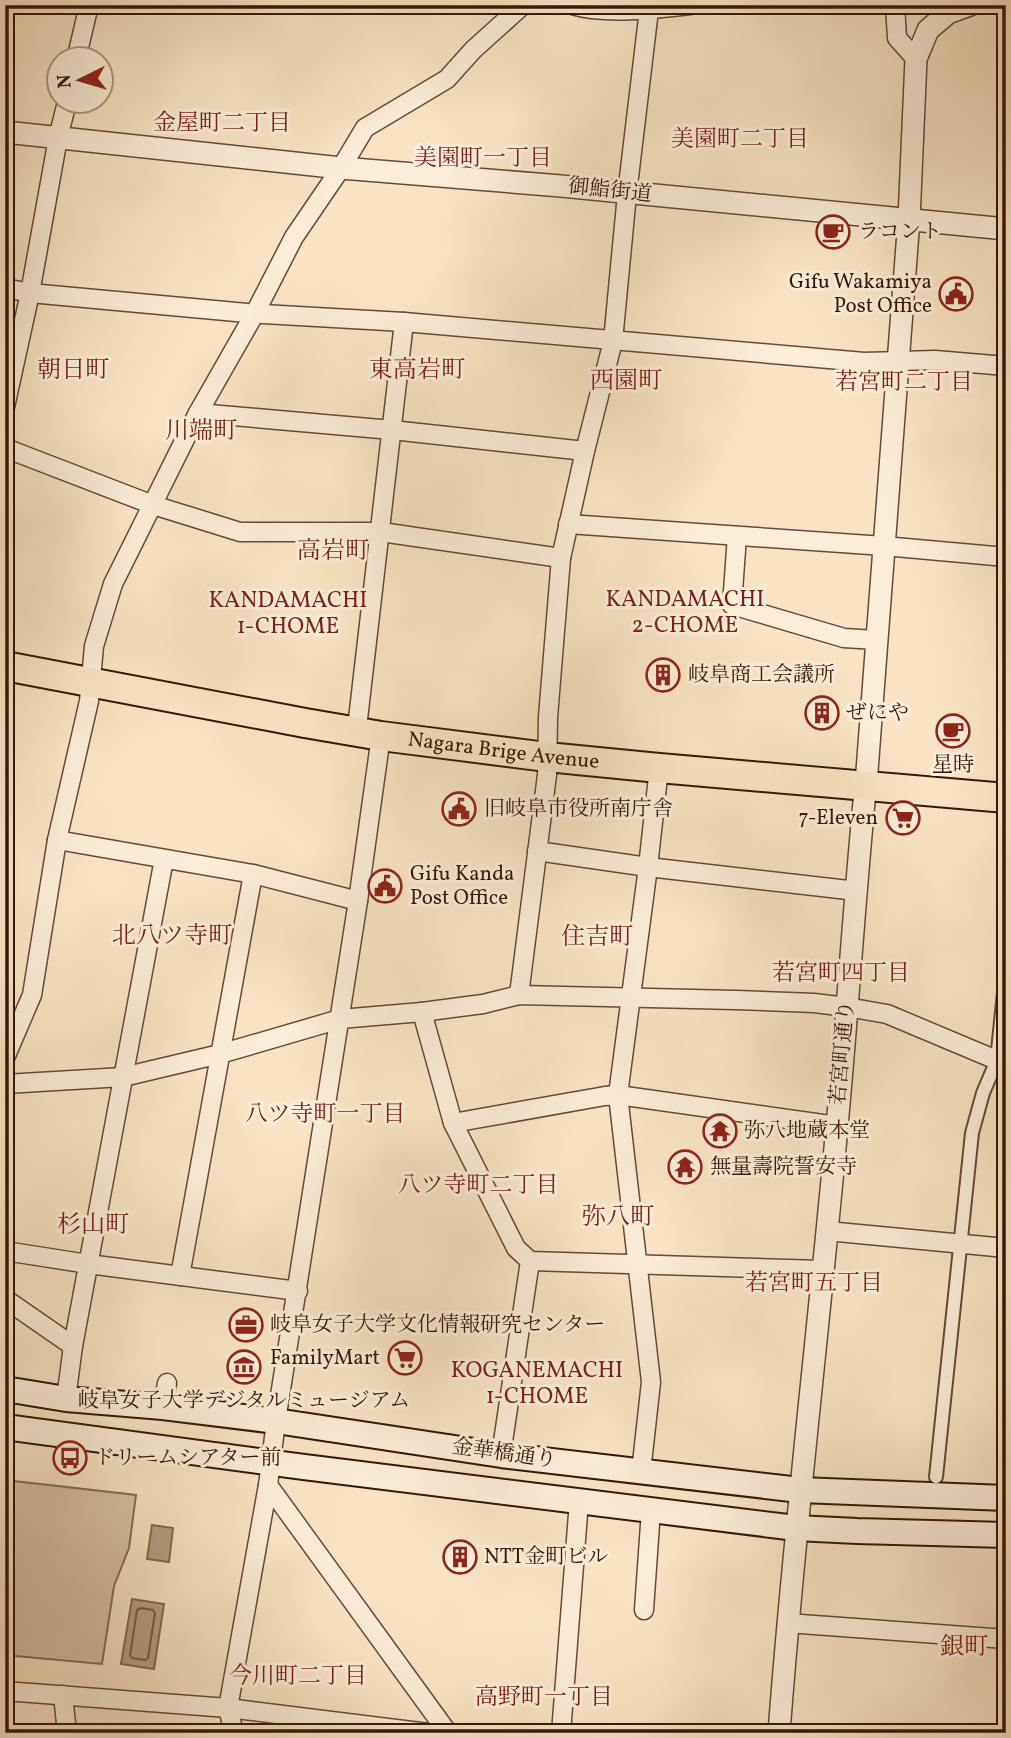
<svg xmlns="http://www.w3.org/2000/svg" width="1011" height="1738" viewBox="0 0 1011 1738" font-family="Vollkorn,'Noto Serif JP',serif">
<rect width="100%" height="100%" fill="#f8e4c5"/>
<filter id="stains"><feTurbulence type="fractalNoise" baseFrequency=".00286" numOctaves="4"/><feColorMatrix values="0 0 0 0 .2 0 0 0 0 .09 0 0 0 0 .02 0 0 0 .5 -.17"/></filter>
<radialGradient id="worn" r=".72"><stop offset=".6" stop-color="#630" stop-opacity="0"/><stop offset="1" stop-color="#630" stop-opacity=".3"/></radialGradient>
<!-- green -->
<path fill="#d7c1a5" stroke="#866c56" stroke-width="2" d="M5,1480L136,1495L129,1548L114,1586L102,1664L5,1655Z"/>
<!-- water -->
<g fill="#b69e85" stroke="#826853" stroke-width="2">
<path d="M152,1525L173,1528L169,1562L147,1559Z"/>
<path d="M132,1599L164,1604L154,1669L121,1664Z"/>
</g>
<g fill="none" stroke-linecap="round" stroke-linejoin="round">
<!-- shore -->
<path stroke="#765a46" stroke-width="2" d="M141,1608L153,1610L155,1613L148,1658L145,1660L132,1658L130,1655L137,1610Z"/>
<defs>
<path id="pedestrian" d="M936,1477L972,1133L983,1093L997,1060L1006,973"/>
<g id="minor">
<path d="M572,5C604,15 657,9 690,5"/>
<path d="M895,5L897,38L916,59"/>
<path d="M76,60L89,5"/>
<path d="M5,288L30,293L247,313L404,322L864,362L935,360L1006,366"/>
<path d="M5,407L30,293L58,138L67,102"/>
<path d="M198,413L392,430L585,451"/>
<path d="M5,448L153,505L240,532H381L561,558"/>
<path d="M568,524L884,546L1006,557"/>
<path d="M737,536L732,605L844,638L876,640"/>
<path d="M358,719L404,322"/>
<path d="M57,840L253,874L358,901"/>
<path d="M537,851L648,867L857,891"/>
<path d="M519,995L547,775L548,717L561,558L585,451L613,341L627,194L649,10"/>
<path d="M422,1012L483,1004L519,995L736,1000L814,1003L847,1007L887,1014L1006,1064"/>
<path d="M5,1058L32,995L57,840L89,701L94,646L113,584L198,413L255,313L294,237L341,168L365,128L447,79L473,50L523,5"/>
<path d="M5,1084L123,1077L220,1054L340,1019L422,1012L453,1123L516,1248L530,1261L822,1270"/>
<path d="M453,1123L605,1096L618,1095L837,1126"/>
<path d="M827,1231L1006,1248"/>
<path d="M5,1251L88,1264L298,1291"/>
<path d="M180,1276L253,874"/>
<path d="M5,1299L73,1346"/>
<path d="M66,1399L73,1346L164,859"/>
<path d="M163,1407L167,1383"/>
<path d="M501,1455L530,1261"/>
<path d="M641,1472L651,1382L618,1095L648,867L659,768"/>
<path d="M268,1485L448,1733"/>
<path d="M644,1610L651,1510"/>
<path d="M787,1623L1006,1639"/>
<path d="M5,1691L228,1708L428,1733"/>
<path d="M63,1695L67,1733"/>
<path d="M234,1733L228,1708L268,1485L276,1421L358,901L381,736"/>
<path d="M561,1733L579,1501"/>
</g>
<g id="tertiary">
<path d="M5,132L341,168L561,186L1006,229"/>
<path d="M779,1733C794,1530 819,1328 837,1126C848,1008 855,889 867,771L909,219L916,59L928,30L948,13L970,5"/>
</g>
<g id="secondary">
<path d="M5,1389L66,1399L163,1407L276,1421L501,1455L800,1490L1006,1498"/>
<path d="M5,1427L304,1467L796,1528L857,1531L1006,1535"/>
</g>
<g id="trunk">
<path id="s1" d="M5,666L305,723L381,736L547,757L659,768L1006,798"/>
</g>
</defs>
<!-- pedestrian casing -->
<use href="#pedestrian" stroke="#664a37" stroke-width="16"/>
<!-- minor casing -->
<use href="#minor" stroke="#664a37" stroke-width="21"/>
<!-- tertiary casing -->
<use href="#tertiary" stroke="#664a37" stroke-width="24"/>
<!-- secondary casing -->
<use href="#secondary" stroke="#351708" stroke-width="28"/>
<!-- trunk casing -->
<use href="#trunk" stroke="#351708" stroke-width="32"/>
<!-- pedestrian -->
<use href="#pedestrian" stroke="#faedd9" stroke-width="12"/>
<!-- minor -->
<use href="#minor" stroke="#faedd9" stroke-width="18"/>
<!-- tertiary -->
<use href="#tertiary" stroke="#faedd9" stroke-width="21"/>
<!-- secondary -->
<use href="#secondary" stroke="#faedd9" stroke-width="24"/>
<!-- trunk -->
<use href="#trunk" stroke="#f8e4c5" stroke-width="28"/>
</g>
<!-- icons -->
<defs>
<symbol id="cafe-ring" viewBox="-11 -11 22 22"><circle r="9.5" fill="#faedd9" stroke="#8f2418" stroke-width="1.5"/><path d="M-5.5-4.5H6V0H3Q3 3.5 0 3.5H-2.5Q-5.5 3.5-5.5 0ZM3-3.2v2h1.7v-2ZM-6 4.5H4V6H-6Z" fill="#8f2418"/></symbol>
<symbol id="civic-ring" viewBox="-11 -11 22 22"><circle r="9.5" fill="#faedd9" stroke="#8f2418" stroke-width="1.5"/><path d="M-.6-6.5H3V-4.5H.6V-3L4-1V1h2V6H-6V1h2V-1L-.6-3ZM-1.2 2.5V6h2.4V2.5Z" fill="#8f2418"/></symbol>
<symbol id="building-ring" viewBox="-11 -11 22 22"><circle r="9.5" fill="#faedd9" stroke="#8f2418" stroke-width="1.5"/><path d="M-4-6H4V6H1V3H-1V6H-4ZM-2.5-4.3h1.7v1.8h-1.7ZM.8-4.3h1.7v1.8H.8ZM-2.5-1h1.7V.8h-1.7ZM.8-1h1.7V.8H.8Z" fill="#8f2418"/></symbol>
<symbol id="supermarket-ring" viewBox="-11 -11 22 22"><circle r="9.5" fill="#faedd9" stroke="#8f2418" stroke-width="1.5"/><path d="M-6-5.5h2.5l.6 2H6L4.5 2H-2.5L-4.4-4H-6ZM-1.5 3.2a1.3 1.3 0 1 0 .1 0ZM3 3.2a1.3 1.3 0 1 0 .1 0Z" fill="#8f2418"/></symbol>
<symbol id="temple-ring" viewBox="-11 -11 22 22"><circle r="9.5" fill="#faedd9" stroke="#8f2418" stroke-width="1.5"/><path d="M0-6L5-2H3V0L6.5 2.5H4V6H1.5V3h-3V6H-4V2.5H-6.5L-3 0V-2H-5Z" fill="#8f2418"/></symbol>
<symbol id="office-ring" viewBox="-11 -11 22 22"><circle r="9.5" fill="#faedd9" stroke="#8f2418" stroke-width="1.5"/><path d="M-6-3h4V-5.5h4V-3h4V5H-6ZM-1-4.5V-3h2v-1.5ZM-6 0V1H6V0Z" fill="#8f2418"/></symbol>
<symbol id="museum-ring" viewBox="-11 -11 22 22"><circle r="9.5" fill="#faedd9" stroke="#8f2418" stroke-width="1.5"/><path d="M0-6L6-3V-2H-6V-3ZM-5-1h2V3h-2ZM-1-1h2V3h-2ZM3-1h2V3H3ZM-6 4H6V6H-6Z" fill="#8f2418"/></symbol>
<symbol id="bus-ring" viewBox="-11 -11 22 22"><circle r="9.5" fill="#faedd9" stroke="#8f2418" stroke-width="1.5"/><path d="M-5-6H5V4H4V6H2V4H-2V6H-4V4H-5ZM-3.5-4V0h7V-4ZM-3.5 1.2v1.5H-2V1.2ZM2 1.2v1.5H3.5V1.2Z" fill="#8f2418"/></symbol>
</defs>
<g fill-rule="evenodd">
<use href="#cafe-ring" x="814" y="213" width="38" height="38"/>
<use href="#civic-ring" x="937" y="275" width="38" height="38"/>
<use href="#building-ring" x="644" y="656" width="38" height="38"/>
<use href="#building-ring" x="803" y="694" width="38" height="38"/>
<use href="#cafe-ring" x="934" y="712" width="38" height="38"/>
<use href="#civic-ring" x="440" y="790" width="38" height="38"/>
<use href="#supermarket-ring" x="884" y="799" width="38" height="38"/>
<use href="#civic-ring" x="366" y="867" width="38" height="38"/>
<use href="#temple-ring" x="701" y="1112" width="38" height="38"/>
<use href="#temple-ring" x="666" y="1148" width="38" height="38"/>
<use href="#office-ring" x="227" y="1306" width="38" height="38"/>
<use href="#supermarket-ring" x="386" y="1339" width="38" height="38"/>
<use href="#museum-ring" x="225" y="1348" width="38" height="38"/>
<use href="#bus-ring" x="51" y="1439" width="38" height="38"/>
<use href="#building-ring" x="441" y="1538" width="38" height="38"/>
</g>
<g text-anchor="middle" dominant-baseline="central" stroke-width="6" stroke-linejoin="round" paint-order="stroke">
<!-- street labels -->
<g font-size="21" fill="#351708" stroke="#faedd9">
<text transform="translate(610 191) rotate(6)">御鮨街道</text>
<text stroke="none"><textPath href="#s1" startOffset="506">Nagara Brige Avenue</textPath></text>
<text transform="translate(843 1053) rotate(-85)">若宮町通り</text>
<text transform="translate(504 1454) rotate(8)">金華橋通り</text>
</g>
<!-- poi labels -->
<g font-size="21" fill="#351708" stroke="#faedd9" text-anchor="start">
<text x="858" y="232">ラコント</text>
<text x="932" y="282" text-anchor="end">Gifu Wakamiya<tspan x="932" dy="24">Post Office</tspan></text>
<text x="688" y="675">岐阜商工会議所</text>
<text x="846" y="713">ぜにや</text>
<text x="953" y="765" text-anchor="middle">星時</text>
<text x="484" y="809">旧岐阜市役所南庁舎</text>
<text x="878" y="818" text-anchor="end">7-Eleven</text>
<text x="410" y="874">Gifu Kanda<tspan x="410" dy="24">Post Office</tspan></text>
<text x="744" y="1131">弥八地蔵本堂</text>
<text x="710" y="1167">無量壽院誓安寺</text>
<text x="270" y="1325">岐阜女子大学文化情報研究センター</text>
<text x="380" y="1358" text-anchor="end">FamilyMart</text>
<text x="244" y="1401" text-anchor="middle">岐阜女子大学デジタルミュージアム</text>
<text x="94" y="1458">ドリームシアター前</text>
<text x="484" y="1557">NTT金町ビル</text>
</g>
<!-- neighbourhood labels -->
<g font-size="23" fill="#7a1f14" stroke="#faedd9">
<text x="222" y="124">金屋町二丁目</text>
<text x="740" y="140">美園町二丁目</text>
<text x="483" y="159">美園町一丁目</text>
<text x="904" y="383">若宮町二丁目</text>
<text x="685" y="600">KANDAMACHI<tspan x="685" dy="26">2-CHOME</tspan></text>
<text x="288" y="601">KANDAMACHI<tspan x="288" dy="26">1-CHOME</tspan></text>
<text x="841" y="974">若宮町四丁目</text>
<text x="325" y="1115">八ツ寺町一丁目</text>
<text x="478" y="1186">八ツ寺町二丁目</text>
<text x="814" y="1284">若宮町五丁目</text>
<text x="537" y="1371">KOGANEMACHI<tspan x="537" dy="26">1-CHOME</tspan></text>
<text x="298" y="1677">今川町二丁目</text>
<text x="544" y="1698">高野町一丁目</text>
</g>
<!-- quarter labels -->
<g font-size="24" fill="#7a1f14" stroke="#faedd9">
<text x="73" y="371">朝日町</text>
<text x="417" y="371">東高岩町</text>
<text x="626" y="382">西園町</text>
<text x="201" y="432">川端町</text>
<text x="333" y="552">高岩町</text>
<text x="172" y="937">北八ツ寺町</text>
<text x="597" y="938">住吉町</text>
<text x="618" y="1218">弥八町</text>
<text x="93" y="1226">杉山町</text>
<text x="964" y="1648">銀町</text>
</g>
</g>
<!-- margin -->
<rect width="1011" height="1738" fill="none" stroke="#f8e4c5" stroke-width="28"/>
<rect x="7" y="7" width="997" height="1724" fill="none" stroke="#351708" stroke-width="3.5"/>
<rect x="14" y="14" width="983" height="1710" fill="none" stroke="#351708" stroke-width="2"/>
<!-- north arrow -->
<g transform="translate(80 80) rotate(265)"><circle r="33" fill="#faedd9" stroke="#ab9785" stroke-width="2"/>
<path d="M0-5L12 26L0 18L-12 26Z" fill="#8f2418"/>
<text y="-10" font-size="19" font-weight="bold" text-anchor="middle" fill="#351708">N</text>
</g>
<rect width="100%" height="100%" filter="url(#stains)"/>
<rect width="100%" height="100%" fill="url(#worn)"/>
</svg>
